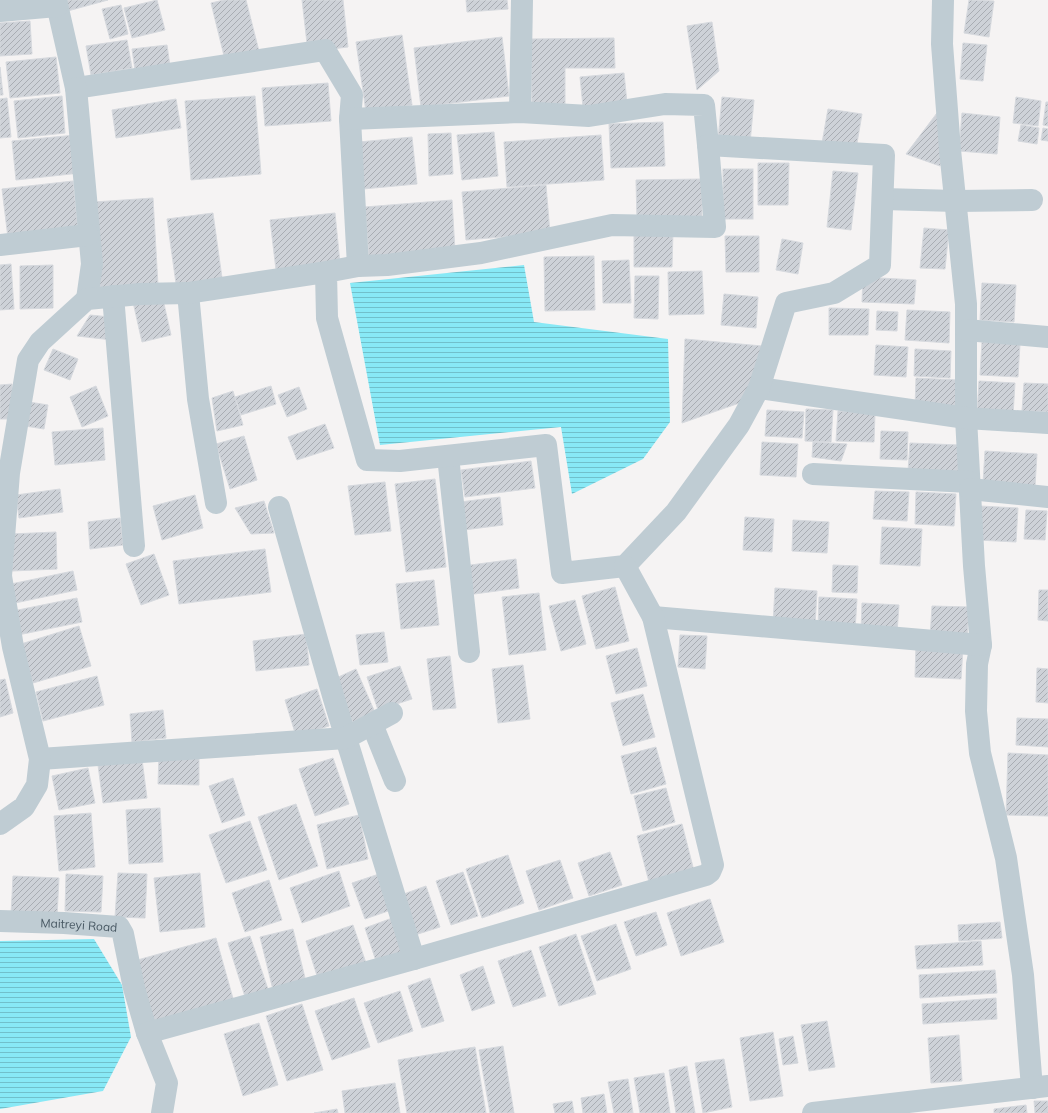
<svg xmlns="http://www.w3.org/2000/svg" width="1048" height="1113" viewBox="0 0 1048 1113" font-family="Mulish,sans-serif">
<defs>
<pattern id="water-rules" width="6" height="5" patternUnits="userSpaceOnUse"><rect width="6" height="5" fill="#88e9f6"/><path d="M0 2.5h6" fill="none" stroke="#71c0cb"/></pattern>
<pattern id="building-hatch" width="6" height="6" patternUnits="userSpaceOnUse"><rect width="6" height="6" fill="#ced2d8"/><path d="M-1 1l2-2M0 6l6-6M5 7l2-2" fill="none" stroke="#a9adb3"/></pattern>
</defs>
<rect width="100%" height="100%" fill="#f5f3f3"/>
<!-- water -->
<g fill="url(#water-rules)">
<path d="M524,265L534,322L668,339L670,422L643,459L572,494L561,427L380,445L350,283Z"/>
<path d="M94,939L122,985L131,1037L103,1091L0,1109V941Z"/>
</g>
<!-- building -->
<g fill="url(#building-hatch)" stroke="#d6d9de">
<path d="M61,0H108L64,12Z"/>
<path d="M157,0L165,30L132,38L124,8Z"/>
<path d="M224,0H246L260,55L226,64L211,3Z"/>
<path d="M302,0H343L348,47L308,52Z"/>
<path d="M466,0H507L508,9L467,12Z"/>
<path d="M969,0L994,1L989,37L964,33Z"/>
<path d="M121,5L128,34L110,39L102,9Z"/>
<path d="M30,21L32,54L0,56V23Z"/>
<path d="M712,22L719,71L697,90L687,26Z"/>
<path d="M402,35L412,105L366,112L356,42Z"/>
<path d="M502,37L509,96L421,107L414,48Z"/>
<path d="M614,38L615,68H565V104H532L531,39Z"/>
<path d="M127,40L132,68L91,75L86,46Z"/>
<path d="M963,43L987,45L983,81L960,79Z"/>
<path d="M167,45L171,73L136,77L132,49Z"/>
<path d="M56,57L60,93L10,98L6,62Z"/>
<path d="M0,67L3,95H0Z"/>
<path d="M624,73L627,103L583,107L580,77Z"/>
<path d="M328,83L331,121L265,126L262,88Z"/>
<path d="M62,96L65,133L18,138L14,101Z"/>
<path d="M255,96L261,174L191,180L185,101Z"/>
<path d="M722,97L754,100L750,143L718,140Z"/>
<path d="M1016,97L1041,101L1038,126L1013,123Z"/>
<path d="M7,98L11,137L0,138V99Z"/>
<path d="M176,99L181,128L116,138L112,110Z"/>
<path d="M1046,102H1048V126L1043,125Z"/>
<path d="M828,109L862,114L856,149L822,143Z"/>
<path d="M937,113L942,161L940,166L906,154Z"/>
<path d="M962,113L1000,117L997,154L959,151Z"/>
<path d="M663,122L665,166L611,168L609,124Z"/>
<path d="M1021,125L1039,128L1037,144L1018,141Z"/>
<path d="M1043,128L1048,129V141L1041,140Z"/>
<path d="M494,132L498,176L462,180L457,135Z"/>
<path d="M451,133L453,174L429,176L428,134Z"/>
<path d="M76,135L80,173L16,180L12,141Z"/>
<path d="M601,135L604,180L507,187L504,142Z"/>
<path d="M412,137L417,184L363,189L359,142Z"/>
<path d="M758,163H789L788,205H758Z"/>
<rect x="723" y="169" width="30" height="50"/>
<path d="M833,171L858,173L851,230L827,227Z"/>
<path d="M702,179V221H637L636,180Z"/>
<path d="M73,181L78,229L8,238L2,189Z"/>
<path d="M546,185L550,233L466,240L462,192Z"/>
<path d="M153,198L158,285L100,289L94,202Z"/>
<path d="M452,200L455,251L369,258L365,207Z"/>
<path d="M213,213L223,285L177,291L167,219Z"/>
<path d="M335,213L340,263L276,270L270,220Z"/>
<path d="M924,228L949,230L945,269L920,268Z"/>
<path d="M634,232H673L672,267H634Z"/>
<path d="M725,236H759V272H726Z"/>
<path d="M782,239L803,243L798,274L776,270Z"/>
<path d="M594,256L595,310L545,311L544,257Z"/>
<path d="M629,260L631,303H603L602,261Z"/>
<path d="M11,264L14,309L0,310V265Z"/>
<path d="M53,265V308L20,309V266Z"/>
<path d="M702,271L704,314L669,315L668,272Z"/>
<path d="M635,276H659L658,319L634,318Z"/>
<path d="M863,277L916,280L914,304L862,302Z"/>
<path d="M982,283L1016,285L1014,322L980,320Z"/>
<path d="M724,294L758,297L756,328L721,325Z"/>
<path d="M162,295L171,335L142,342L133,302Z"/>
<path d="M829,308L869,309L868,335H829Z"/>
<path d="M907,310L950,312L949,343L905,340Z"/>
<path d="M877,311L898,312L897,331L876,330Z"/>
<path d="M90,315L110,317L112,340L77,336Z"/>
<path d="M685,339L762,346L748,400L682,423Z"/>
<path d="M982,342L1020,344L1018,377L980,375Z"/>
<path d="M876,345L908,347L906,377L874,375Z"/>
<path d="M53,349L78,359L70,380L44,370Z"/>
<path d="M915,349L951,351L950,378L914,376Z"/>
<path d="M916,378L959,380L957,409L915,407Z"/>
<path d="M979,381L1015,383L1013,415L977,413Z"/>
<path d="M1024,383L1048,384V412L1022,411Z"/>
<path d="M12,384L13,419H0V385Z"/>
<path d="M96,386L108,416L82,427L70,397Z"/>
<path d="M271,386L276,404L241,415L235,397Z"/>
<path d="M299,387L307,409L287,417L278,395Z"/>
<path d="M233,391L243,425L217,431L212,398Z"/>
<path d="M29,402L48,405L44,429L25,426Z"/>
<path d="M806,409L833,410L831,442L805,441Z"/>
<path d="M767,410L804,412L802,438L765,436Z"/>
<path d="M838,411L875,413L874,442L836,441Z"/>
<path d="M325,424L334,448L297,460L288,437Z"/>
<path d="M103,428L105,460L55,465L52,432Z"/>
<path d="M881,431L908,432L907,460L880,459Z"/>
<path d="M244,436L257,480L230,489L216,444Z"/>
<path d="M762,442L798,444L796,477L760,475Z"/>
<path d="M813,442L847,444L841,461L812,457Z"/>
<path d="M910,443L959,445L958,474L908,471Z"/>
<path d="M985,451L1037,454L1035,486L983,483Z"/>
<path d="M531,461L535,488L465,497L461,470Z"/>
<path d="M435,479L446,567L406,572L395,484Z"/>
<path d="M385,482L391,531L355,535L348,486Z"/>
<path d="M60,489L63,512L19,518L16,495Z"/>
<path d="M875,491L909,492L907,521L873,519Z"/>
<path d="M916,492L956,494L954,526L915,524Z"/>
<path d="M195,495L203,528L162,540L153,506Z"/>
<path d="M500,497L503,525L464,530L460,502Z"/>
<path d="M264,501L274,533L251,534L235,508Z"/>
<path d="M980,506L1018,508L1016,542L978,540Z"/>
<path d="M1026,510L1047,511L1045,540L1024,539Z"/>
<path d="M745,517L774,519L772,552L743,550Z"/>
<path d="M120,518L123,545L90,549L88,522Z"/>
<path d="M793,520L829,522L827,553L792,551Z"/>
<path d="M882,527L922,529L920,566L880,564Z"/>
<path d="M56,532L57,569L12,571L11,534Z"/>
<path d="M265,549L271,592L179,604L173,561Z"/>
<path d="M154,554L169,595L141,605L126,564Z"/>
<path d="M516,559L519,588L467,595L463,566Z"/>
<path d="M833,565L858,566L857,593L832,592Z"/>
<path d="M73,571L77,590L15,603L11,584Z"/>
<path d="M434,580L439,625L401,629L396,584Z"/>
<path d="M615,587L629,641L596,649L582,596Z"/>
<path d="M775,588L817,591L815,626L773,624Z"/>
<path d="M1039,590H1048V621L1038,620Z"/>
<path d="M539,593L546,650L509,655L502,597Z"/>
<path d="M819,597L857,599L855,630L818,628Z"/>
<path d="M77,598L82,622L18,635L13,611Z"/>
<path d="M575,600L586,644L561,651L549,606Z"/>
<path d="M862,603L899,605L897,633L861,631Z"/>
<path d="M932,606L969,607L967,640L930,638Z"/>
<path d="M79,626L91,666L33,683L21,644Z"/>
<path d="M384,632L388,662L360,665L356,635Z"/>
<path d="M306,634L309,665L256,671L253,641Z"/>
<path d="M680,635L707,636L705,669L678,667Z"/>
<path d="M916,645L963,648L961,679L915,677Z"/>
<path d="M637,648L647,686L616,694L606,656Z"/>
<path d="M450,656L456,708L433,710L427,659Z"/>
<path d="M523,665L530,719L498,723L492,669Z"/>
<path d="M400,666L412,699L378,710L367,677Z"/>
<path d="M1037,668L1048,669V703L1036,702Z"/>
<path d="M356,669L377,717L355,727L334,679Z"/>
<path d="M97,676L104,705L43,721L36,692Z"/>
<path d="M5,679L13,713L0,717V680Z"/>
<path d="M317,689L329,726L296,736L285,700Z"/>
<path d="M643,694L655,737L623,746L611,703Z"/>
<path d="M163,710L166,738L132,742L130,714Z"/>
<path d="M1017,718L1048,719V747L1016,745Z"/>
<path d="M656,747L666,784L631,794L621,756Z"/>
<path d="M1008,753L1048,755V816L1006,815Z"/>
<path d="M159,755L199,756V785L158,784Z"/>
<path d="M333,758L349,804L315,816L299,769Z"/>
<path d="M142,759L147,798L103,803L98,765Z"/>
<path d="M88,768L95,803L59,810L52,776Z"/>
<path d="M233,778L245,815L222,823L209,786Z"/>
<path d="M666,788L675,822L643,831L634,796Z"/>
<path d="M296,804L318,866L279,880L258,817Z"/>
<path d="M160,808L163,862L129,864L126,810Z"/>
<path d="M91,813L95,867L59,871L54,816Z"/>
<path d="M359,815L368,859L327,869L317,825Z"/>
<path d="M250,821L267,870L226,883L209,835Z"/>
<path d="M682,824L694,871L649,882L637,836Z"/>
<path d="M610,852L622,885L589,896L578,863Z"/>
<path d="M508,855L524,903L482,918L466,869Z"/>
<path d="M560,860L573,898L539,910L526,871Z"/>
<path d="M339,871L350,906L302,923L290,888Z"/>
<path d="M463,872L478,916L451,925L436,881Z"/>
<path d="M118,873L147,874L145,918L115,917Z"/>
<path d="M200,873L205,927L160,932L154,878Z"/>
<path d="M66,874L103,876L101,912L65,911Z"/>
<path d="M379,874L391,910L365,919L352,883Z"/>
<path d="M13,876L59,878L57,917L11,915Z"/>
<path d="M269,880L282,920L245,932L232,893Z"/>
<path d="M426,886L440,927L415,935L401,895Z"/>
<path d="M710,899L724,942L681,956L667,913Z"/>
<path d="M656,912L667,945L636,956L624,922Z"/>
<path d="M395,917L407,953L377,964L365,928Z"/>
<path d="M1000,922L1002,938L959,941L958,925Z"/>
<path d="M616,924L631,969L597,981L581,936Z"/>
<path d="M353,925L367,966L319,982L306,941Z"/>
<path d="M293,929L306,982L273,990L260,937Z"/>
<path d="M576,934L596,994L559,1006L539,947Z"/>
<path d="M250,936L270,995L247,1003L228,943Z"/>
<path d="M216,938L234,1002L153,1026L134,961Z"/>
<path d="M981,941L983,965L917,969L915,946Z"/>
<path d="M531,950L546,996L513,1007L498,961Z"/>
<path d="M483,966L495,1003L472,1011L460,975Z"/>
<path d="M995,970L997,993L920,998L919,975Z"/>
<path d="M430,978L444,1021L422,1028L408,986Z"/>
<path d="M400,991L413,1031L378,1043L364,1003Z"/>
<path d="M354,998L370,1047L332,1060L315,1011Z"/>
<path d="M996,998L997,1019L923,1024L922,1004Z"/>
<path d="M302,1004L323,1070L287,1081L266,1016Z"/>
<path d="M827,1021L835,1067L809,1071L801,1025Z"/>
<path d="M259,1023L278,1085L243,1096L224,1034Z"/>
<path d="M773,1032L783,1096L750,1101L740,1038Z"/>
<path d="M959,1035L962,1081L931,1083L928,1038Z"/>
<path d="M793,1036L798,1063L783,1065L779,1039Z"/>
<path d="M503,1046L514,1113H490L479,1050Z"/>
<path d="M475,1047L486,1113H407L398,1060Z"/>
<path d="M724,1059L732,1107L703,1113L695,1063Z"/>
<path d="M687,1066L695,1113H676L669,1070Z"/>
<path d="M664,1073L670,1113H640L634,1078Z"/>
<path d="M628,1079L633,1113H614L608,1082Z"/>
<path d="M395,1083L400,1113H345L342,1091Z"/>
<path d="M604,1094L607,1113H583L581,1098Z"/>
<path d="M572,1101L574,1113H555L553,1104Z"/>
<path d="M1034,1101H1048V1113H1035Z"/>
<path d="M1026,1105L1027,1113H994V1109Z"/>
<path d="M337,1109L338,1113H314Z"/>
</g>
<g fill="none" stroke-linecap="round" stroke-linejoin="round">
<!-- street -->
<g stroke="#bfccd3" stroke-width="22">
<path d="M56,0L76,88L325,50L352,95L350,119L358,266"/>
<path d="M943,0L942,44L950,150L966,304V418L974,566L981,645L977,664L976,711L980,753L1006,858L1023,975L1032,1088"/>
<path d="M0,11L57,6"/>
<path d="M76,88L92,264L87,299"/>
<path d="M520,112L522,0"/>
<path d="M350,119L520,112L589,116L665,104L704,105L708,145"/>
<path d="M883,199L956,201L1032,200"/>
<path d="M0,245L88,235"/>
<path d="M188,293L198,399L216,503"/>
<path d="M113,296L134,546"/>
<path d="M966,330L1048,337"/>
<path d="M759,388L966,418L1048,423"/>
<path d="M448,456L469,652"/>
<path d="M813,474L969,482"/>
<path d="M970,489L1048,497"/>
<path d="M279,507L334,699L414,959"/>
<path d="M653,617L981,645"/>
<path d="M372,724L395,781"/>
<path d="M40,759L346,738L392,713"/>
<path d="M0,824L24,807L37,785L40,759L13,647L1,576L9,473L28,360L40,342L87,299L140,294L188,293L326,272L358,266L387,265L481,253L612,225L715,227L708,145L884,155L880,265L834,293L786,303L759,388L739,425L676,512L625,566L562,573L546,445L400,461L367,460L327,318L326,272"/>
<path id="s1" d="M0,921L64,923L119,927L123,934L134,988L147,1033"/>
<path d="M162,1113L167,1083L147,1033L414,959L706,875L710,872L713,865L653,617L625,566"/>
<path d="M813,1113L1048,1086"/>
</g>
</g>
<g text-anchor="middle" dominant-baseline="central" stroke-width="3.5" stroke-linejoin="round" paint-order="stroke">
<!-- street labels -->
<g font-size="12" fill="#485863" stroke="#fff">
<text stroke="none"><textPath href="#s1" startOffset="79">Maitreyi Road</textPath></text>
</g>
</g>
</svg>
